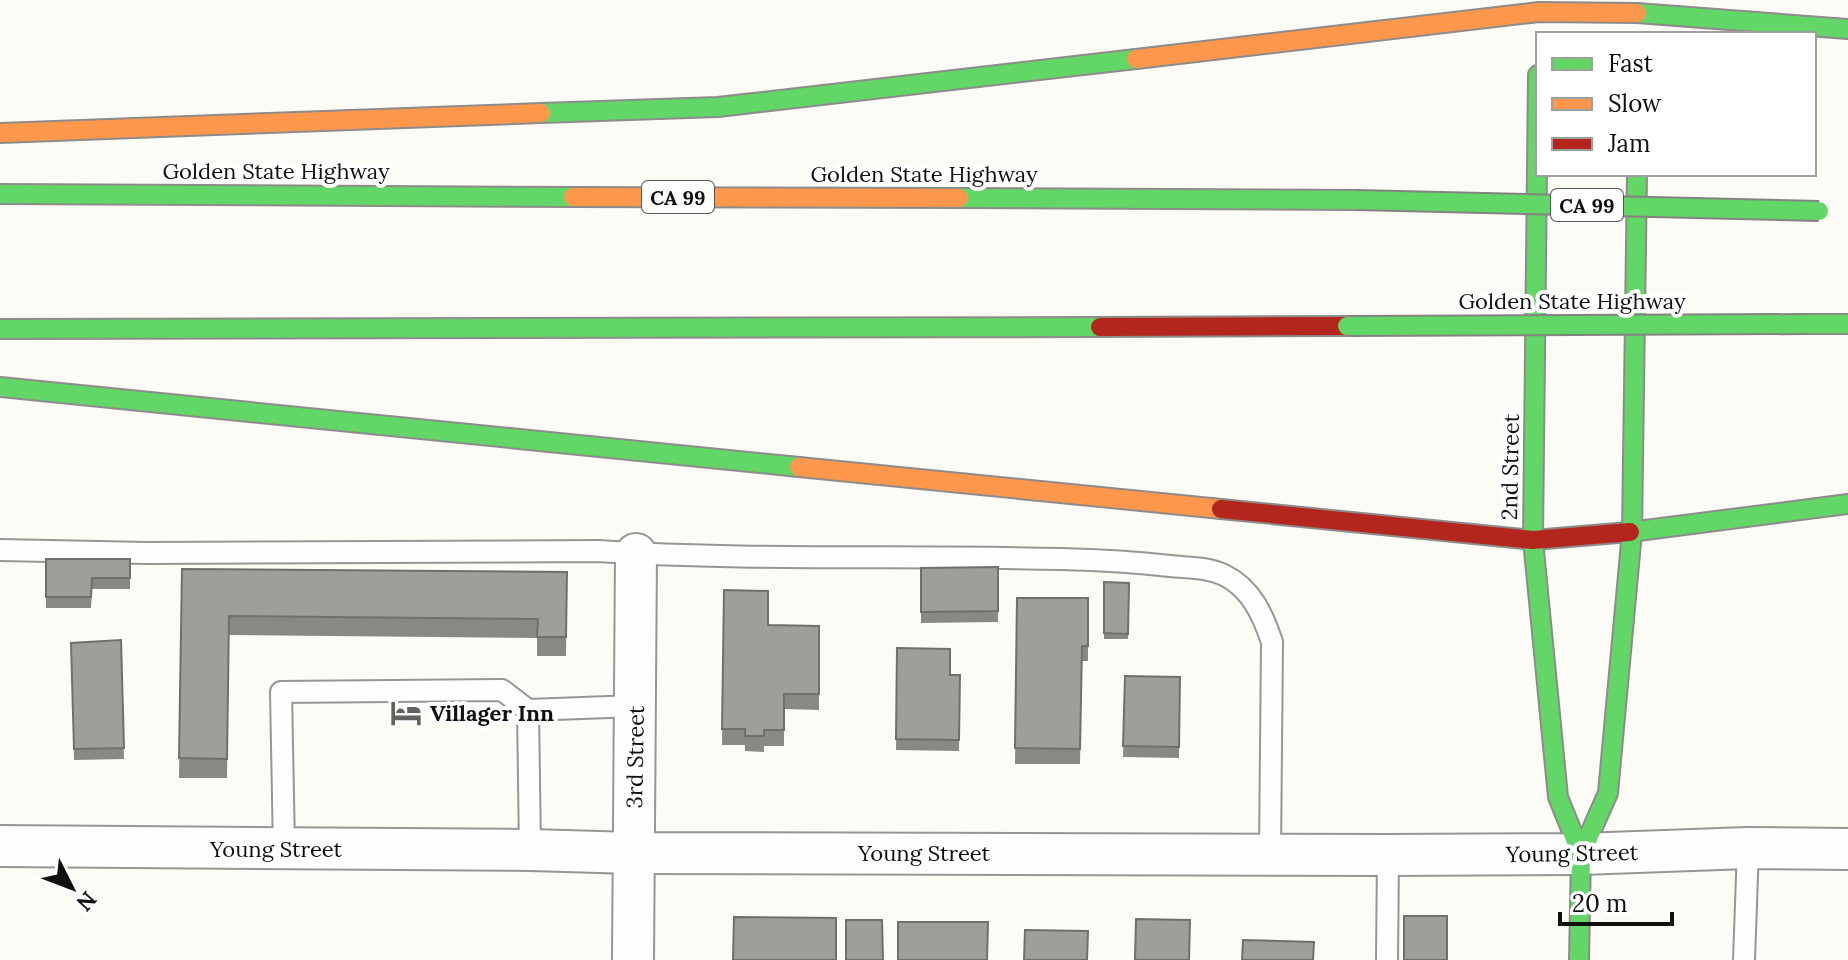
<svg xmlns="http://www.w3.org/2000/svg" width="1848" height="960" viewBox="0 0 1848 960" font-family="Lora,serif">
<rect width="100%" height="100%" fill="#fcfbf6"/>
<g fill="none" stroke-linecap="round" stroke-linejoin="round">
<defs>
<g id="lane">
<path d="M0,550L147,553L598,551C752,561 907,555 1061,559C1097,560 1134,562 1170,566C1188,568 1207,567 1224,575C1251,588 1263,615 1272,642L1270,854"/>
<path d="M528,710L530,850"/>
<path d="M284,849L281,692L502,690L528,710L636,706"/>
<path d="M1387,960L1388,855"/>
<path d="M1744,960L1748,848"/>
</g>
<g id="street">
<path d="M0,846L530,850L634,853L1388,855L1581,854L1748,848L1848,849"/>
<path d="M633,960L636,554"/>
</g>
<g id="fast">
<path d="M1637,13L1848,29"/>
<path d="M1538,75L1533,540L1558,797L1581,854L1579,960"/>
<path d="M541,113L718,107L1136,59"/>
<path d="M0,194L573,197"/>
<path d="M959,198L1356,200"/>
<path d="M1807,324H1848"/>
<path d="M0,329L1100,327"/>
<path d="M0,387L799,467"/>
<path d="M1630,532L1848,504"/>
<path d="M1581,854L1608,793L1632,532L1637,174"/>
</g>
<g id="slow">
<path d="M1136,59L1539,12L1637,13"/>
<path d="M0,133L541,113"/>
<path d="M573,197L959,198"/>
<path d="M799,467L1221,509"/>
</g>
<g id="jam">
<path d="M1100,327L1347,326"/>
<path d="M1221,509L1533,540L1630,532"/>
</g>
</defs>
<!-- lane casing -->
<use href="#lane" stroke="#969694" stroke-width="24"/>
<!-- street casing -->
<use href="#street" stroke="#969694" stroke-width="44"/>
<!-- fast casing -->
<use href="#fast" stroke="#8d8c8a" stroke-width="22"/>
<!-- slow casing -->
<use href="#slow" stroke="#8d8c8a" stroke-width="22"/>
<!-- jam casing -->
<use href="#jam" stroke="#8d8c8a" stroke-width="22"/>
<!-- lane -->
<use href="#lane" stroke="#fffefe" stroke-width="20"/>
<!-- street -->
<use href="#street" stroke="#fffefe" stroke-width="40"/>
<!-- fast -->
<use href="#fast" stroke="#63d668" stroke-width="18"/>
<!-- slow -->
<use href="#slow" stroke="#ff974d" stroke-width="18"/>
<!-- jam -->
<use href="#jam" stroke="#b3261e" stroke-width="18"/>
<defs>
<g id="fast-bridge">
<path d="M1356,200L1819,211"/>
<path d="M1347,326L1807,324"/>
</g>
</defs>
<!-- fast-bridge casing -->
<use href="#fast-bridge" stroke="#848381" stroke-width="22" stroke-linecap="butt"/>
<!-- fast-bridge -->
<use href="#fast-bridge" stroke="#63d668" stroke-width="18"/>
</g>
<!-- wall -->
<g fill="#8a8885">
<path d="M46,559H130V589H92L91,608H46Z"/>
<path d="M998,567V622L921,623V568Z"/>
<path d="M182,569L567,572L566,656H537V638L229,635L227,778H179Z"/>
<path d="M1104,582L1129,583L1128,639H1104Z"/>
<path d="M724,590L768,625L819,626V710L784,709V746H764V752L745,751V745H722Z"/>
<path d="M1017,598H1088V661H1082L1080,764H1015Z"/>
<path d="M121,640L124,759L74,760L71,643Z"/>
<path d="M897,648L950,675H960L959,751L896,750Z"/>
<path d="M1125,676L1180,677L1179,758L1123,757Z"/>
</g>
<!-- building -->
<g fill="#a09e9b" stroke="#706f6c" stroke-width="2">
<path d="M46,559H130V578H92L91,597H46Z"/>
<path d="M998,567V611L921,612V568Z"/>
<path d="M182,569L567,572L566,637H537L538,619L229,616L227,759L179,758Z"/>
<path d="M1104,582L1129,583L1128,634L1104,633Z"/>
<path d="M724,590L768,591V625L819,626V694H784V730H764V736H745V729H722Z"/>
<path d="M1017,598H1088V646H1082L1080,749L1015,748Z"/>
<path d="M121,640L124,748L74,749L71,643Z"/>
<path d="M897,648L950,649V675H960L959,740L896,739Z"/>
<path d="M1125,676L1180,677L1179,747L1123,746Z"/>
<rect x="1404" y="916" width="43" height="44"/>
<path d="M734,917L836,918V960H733Z"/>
<path d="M1136,919L1190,920L1189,960H1135Z"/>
<path d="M846,920H882L883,960H846Z"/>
<path d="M898,922H988L987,960H898Z"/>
<path d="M1025,930L1088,931L1087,960H1024Z"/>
<path d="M1243,940L1314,942L1313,960H1242Z"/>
</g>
<!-- icons -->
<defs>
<symbol id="hotel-bare" viewBox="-9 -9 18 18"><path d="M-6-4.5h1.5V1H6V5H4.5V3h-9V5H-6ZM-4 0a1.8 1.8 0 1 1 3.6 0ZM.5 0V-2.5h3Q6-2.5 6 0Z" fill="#636260" stroke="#fff" stroke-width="2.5" paint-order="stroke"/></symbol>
</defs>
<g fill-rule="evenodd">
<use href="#hotel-bare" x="384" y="691" width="44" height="44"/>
</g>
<g text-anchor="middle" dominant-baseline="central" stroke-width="8" stroke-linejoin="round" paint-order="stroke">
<!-- shield labels -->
<g fill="#fff" stroke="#585858" stroke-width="2">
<rect x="642" y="181" width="72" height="32" rx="6"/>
<rect x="1551" y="189" width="72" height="32" rx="6"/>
</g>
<g font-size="20" font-weight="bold" fill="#101010">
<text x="678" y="197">CA 99</text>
<text x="1587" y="205">CA 99</text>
</g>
<!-- street labels -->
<g font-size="22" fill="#101010" stroke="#fff">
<text x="276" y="171">Golden State Highway</text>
<text x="924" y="174">Golden State Highway</text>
<text x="1572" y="301">Golden State Highway</text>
<text transform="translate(1510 467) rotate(-89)">2nd Street</text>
<text transform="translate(635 757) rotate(-89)">3rd Street</text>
<text x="276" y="849">Young Street</text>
<text x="924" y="853">Young Street</text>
<text transform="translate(1572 853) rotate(-1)">Young Street</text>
</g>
<!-- poi labels -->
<g font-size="22" font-weight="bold" fill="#101010" stroke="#fff" text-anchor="start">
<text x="430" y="713">Villager Inn</text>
</g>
</g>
<!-- legend -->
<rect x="1536" y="32" width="280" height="144" fill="#ffffff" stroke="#9f9f9f" stroke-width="2"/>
<rect x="1552" y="58" width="40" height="12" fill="#63d668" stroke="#9f9f9f" stroke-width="2"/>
<text x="1608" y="72" font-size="24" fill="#101010">Fast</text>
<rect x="1552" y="98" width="40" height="12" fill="#ff974d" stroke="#9f9f9f" stroke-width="2"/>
<text x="1608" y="112" font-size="24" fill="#101010">Slow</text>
<rect x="1552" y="138" width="40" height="12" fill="#b3261e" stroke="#9f9f9f" stroke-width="2"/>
<text x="1608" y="152" font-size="24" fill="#101010">Jam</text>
<!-- north arrow -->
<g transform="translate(72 888) rotate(132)" stroke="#ffffff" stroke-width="6" paint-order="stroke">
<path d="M0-6L14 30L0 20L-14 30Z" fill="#101010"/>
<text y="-12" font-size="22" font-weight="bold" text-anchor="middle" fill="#101010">N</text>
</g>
<!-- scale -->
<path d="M1560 912v12h112v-12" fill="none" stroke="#101010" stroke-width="4"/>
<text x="1572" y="912" font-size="24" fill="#101010" stroke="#ffffff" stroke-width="6" paint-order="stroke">20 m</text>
</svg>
